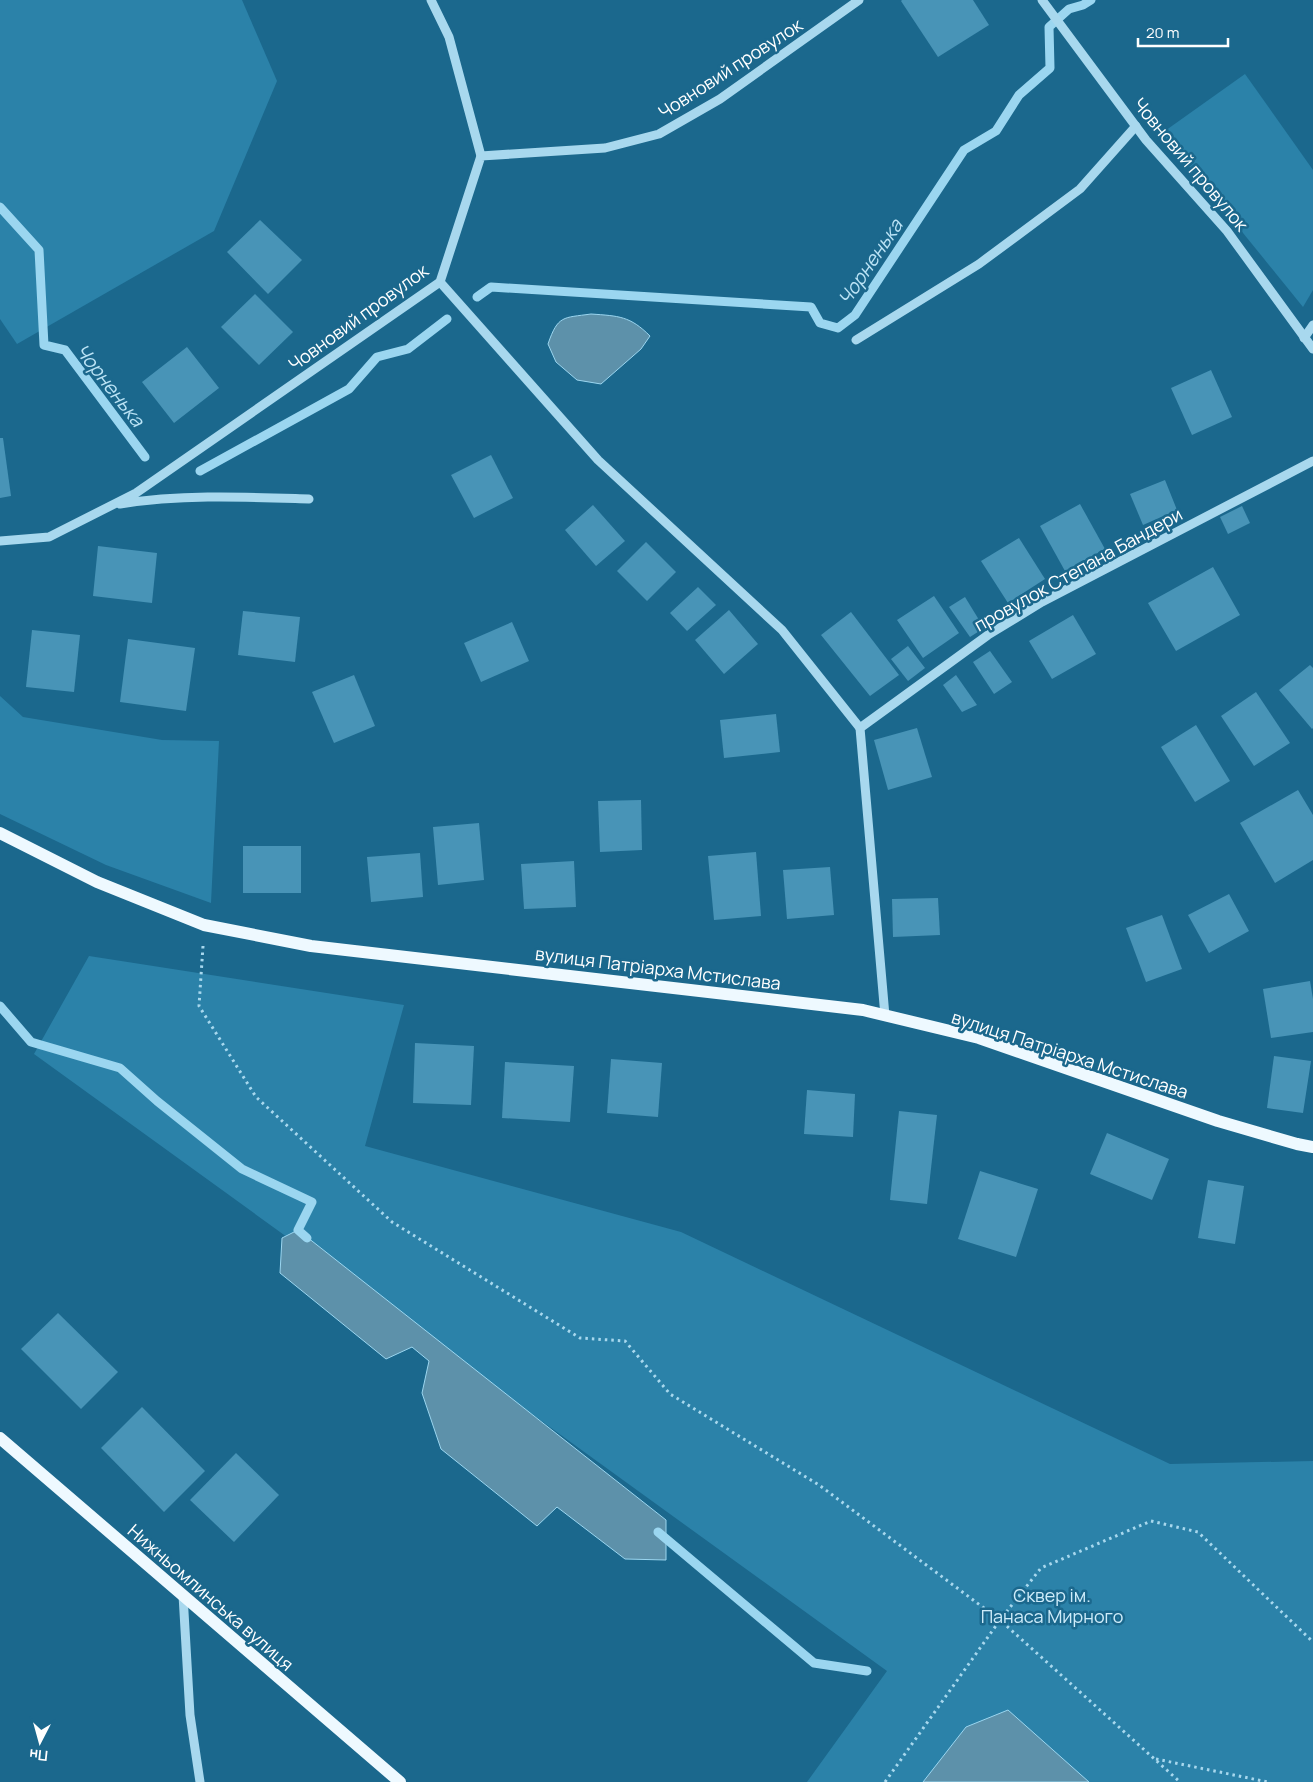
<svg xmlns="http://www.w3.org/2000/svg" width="1313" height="1782" viewBox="0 0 1313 1782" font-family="Manrope,sans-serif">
<rect width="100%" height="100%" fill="#1b688d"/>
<!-- green -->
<g fill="#2b82a9">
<path d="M0,0H242L277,81L214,231L17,344L0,319Z"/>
<path d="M1245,74L1313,170V290L1303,307L1162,133Z"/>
<path d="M0,696L23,717L162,740L219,741L211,903L106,865L0,814Z"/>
<path d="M89,956L404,1005L365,1146L681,1232L1170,1464L1313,1461V1782H807L887,1671L34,1054Z"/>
</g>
<!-- water -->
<g fill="#5d91aa" stroke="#9bd6f0">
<path d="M591,314C619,316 630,316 650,336L641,349L601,384L577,380L556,362L548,344C558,315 563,318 591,314Z"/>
<path d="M298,1230L666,1520V1560L625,1559L557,1507L537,1526L441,1449L422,1393L429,1361L412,1347L386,1359L280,1273L282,1238Z"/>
<path d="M1008,1710L1089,1782H923L966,1727Z"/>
</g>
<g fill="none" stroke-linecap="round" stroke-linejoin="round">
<!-- stream -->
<g stroke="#9bd6f0" stroke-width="9">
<path d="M0,207L39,250L44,345L65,350L145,457"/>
<path d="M477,297L491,287L811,307L820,323L838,328L855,315L964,150L996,131L1019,95L1050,68L1049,27L1069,9L1083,5L1091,0"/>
<path d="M200,471L349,389L377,357L408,349L447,319"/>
<path d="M0,1006L31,1042L120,1068L157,1101L242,1169L312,1202L298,1230L307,1238"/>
<path d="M658,1532L814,1663L867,1671"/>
</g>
</g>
<!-- building -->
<g fill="#4894b7">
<path d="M902,0H973L989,25L938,57L901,1Z"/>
<path d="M260,220L302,260L268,294L227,252Z"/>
<path d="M255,294L293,332L259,365L221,327Z"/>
<path d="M187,347L219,388L174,423L142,382Z"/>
<path d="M1211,370L1232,417L1192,435L1171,388Z"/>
<path d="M0,438H3L11,496L0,498Z"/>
<path d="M491,455L513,498L474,518L451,475Z"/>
<path d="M1165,480L1177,510L1143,525L1130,494Z"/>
<path d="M1080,504L1105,549L1065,571L1040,526Z"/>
<path d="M593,505L625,541L596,566L565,530Z"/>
<path d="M1242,506L1250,523L1228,534L1220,517Z"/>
<path d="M1019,538L1045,579L1008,603L981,561Z"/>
<path d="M646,542L676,572L647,601L617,571Z"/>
<path d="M98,546L157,553L152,603L93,596Z"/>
<path d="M1213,567L1240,615L1176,651L1148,603Z"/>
<path d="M698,587L716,605L687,631L670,613Z"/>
<path d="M934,596L959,633L923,658L897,620Z"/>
<path d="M965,597L984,628L970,637L949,607Z"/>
<path d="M729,610L758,644L724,674L695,640Z"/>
<path d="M243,611L300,617L295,662L238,655Z"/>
<path d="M851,612L899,675L870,696L821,635Z"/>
<path d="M1073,615L1096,654L1052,679L1029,641Z"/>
<path d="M512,622L529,661L481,682L464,643Z"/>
<path d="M32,630L80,635L74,692L26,687Z"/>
<path d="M128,639L195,648L186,711L120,702Z"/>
<path d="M908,646L925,668L908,681L891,659Z"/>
<path d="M990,651L1012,682L994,694L973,662Z"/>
<path d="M1310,665L1313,668V728L1312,729L1279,690Z"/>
<path d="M354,675L375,726L334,743L312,692Z"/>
<path d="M956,675L977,705L962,712L943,685Z"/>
<path d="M1256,692L1290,743L1254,766L1221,716Z"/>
<path d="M776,714L780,752L724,758L720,720Z"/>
<path d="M1196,725L1230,781L1195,802L1161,747Z"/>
<path d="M917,728L932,777L888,790L874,740Z"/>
<path d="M1298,790L1313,815V860L1275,883L1240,823Z"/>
<path d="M641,800L642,850L600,852L598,801Z"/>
<path d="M479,823L484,880L438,885L433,827Z"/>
<rect x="243" y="846" width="58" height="47"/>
<path d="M756,852L761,916L714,920L708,856Z"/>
<path d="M420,853L423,897L371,902L367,857Z"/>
<path d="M574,861L576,907L524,909L521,864Z"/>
<path d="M830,867L834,915L787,919L783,870Z"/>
<path d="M1229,894L1249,931L1209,953L1188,915Z"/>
<path d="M938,898L940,935L893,937L892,899Z"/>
<path d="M1162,915L1182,969L1146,982L1126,928Z"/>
<path d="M1310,981L1313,999V1032L1271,1038L1263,989Z"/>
<path d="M415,1043L474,1046L471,1105L413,1103Z"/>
<path d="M1274,1056L1311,1061L1303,1113L1267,1108Z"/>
<path d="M611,1059L662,1063L658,1117L607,1113Z"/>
<path d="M505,1062L574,1066L570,1122L502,1118Z"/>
<path d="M807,1090L855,1094L853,1137L804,1134Z"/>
<path d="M899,1111L937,1115L927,1204L890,1200Z"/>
<path d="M1107,1133L1169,1159L1152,1200L1090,1174Z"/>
<path d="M980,1171L1038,1189L1016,1257L958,1239Z"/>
<path d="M1208,1180L1244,1186L1235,1244L1198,1238Z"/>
<path d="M58,1313L118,1372L81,1409L21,1349Z"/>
<path d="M142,1407L205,1471L164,1512L101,1448Z"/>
<path d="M236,1453L279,1495L234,1542L190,1500Z"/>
</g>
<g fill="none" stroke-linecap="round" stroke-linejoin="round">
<!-- path -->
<g stroke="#a8d8ee" stroke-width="3" stroke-dasharray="2.5 4" stroke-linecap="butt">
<path d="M203,946L199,1006L256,1097L392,1222L580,1338L625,1341L670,1394L819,1485L1000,1620L1041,1568L1151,1521L1198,1532L1313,1642"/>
<path d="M1156,1759L1268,1782"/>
<path d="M885,1782L1000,1620L1180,1782"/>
</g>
<!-- minor -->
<g stroke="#a8d8ee" stroke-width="9">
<path d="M431,0L449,37L481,156"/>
<path d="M1042,0L1146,140L1227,231L1313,349"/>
<path d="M440,282L598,460L782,630L860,728"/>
<path d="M1304,338L1313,325"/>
<path d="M856,340L979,264L1080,189L1136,126"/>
<path d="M120,504C183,494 246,497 309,499"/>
<path d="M0,541L49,537L136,493L440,282L481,156L605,148L659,134L720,99L859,0"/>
<path d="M885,1016L860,728L988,635L1042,602L1313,461"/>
<path d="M183,1595L190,1715L200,1782"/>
</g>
<!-- major -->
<g stroke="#eef9ff" stroke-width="12">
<path d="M0,833L97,882L204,925L311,946L863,1010L979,1038L1218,1121L1297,1144L1313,1147"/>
<path d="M0,1438L400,1782"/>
</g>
</g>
<g text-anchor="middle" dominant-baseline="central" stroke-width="5" stroke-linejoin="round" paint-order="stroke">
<!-- street labels -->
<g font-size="18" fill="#fff" stroke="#1b688d">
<text transform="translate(730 68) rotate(-33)">Човновий провулок</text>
<text transform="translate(1191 164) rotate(50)">Човновий провулок</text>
<text transform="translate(358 317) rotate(-36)">Човновий провулок</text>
<text transform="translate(1078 569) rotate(-29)">провулок Степана Бандери</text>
<text transform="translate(658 968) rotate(7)">вулиця Патріарха Мстислава</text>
<text transform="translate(1070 1054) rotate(18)">вулиця Патріарха Мстислава</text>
<text transform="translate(211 1597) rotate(41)">Нижньомлинська вулиця</text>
</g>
<!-- park labels -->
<g font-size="18" fill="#ceecfa" stroke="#1b688d">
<text x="1052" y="1595">Сквер ім.<tspan x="1052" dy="21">Панаса Мирного</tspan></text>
</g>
<!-- water labels -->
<g font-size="19" font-style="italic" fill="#bce4f6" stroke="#1b688d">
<text transform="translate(870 262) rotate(-56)">Чорненька</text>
<text transform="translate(110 385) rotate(52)">Чорненька</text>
</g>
</g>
<!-- north arrow -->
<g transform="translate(40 1742) rotate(186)" stroke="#1b688d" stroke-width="4" paint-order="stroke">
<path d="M0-4L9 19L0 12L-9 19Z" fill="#ffffff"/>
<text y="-8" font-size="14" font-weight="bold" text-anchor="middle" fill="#ffffff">Пн</text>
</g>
<!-- scale -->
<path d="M1138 38v8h90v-8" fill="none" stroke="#ffffff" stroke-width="2.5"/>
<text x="1146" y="38" font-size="15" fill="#ffffff" stroke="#1b688d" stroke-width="4" paint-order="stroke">20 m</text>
</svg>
